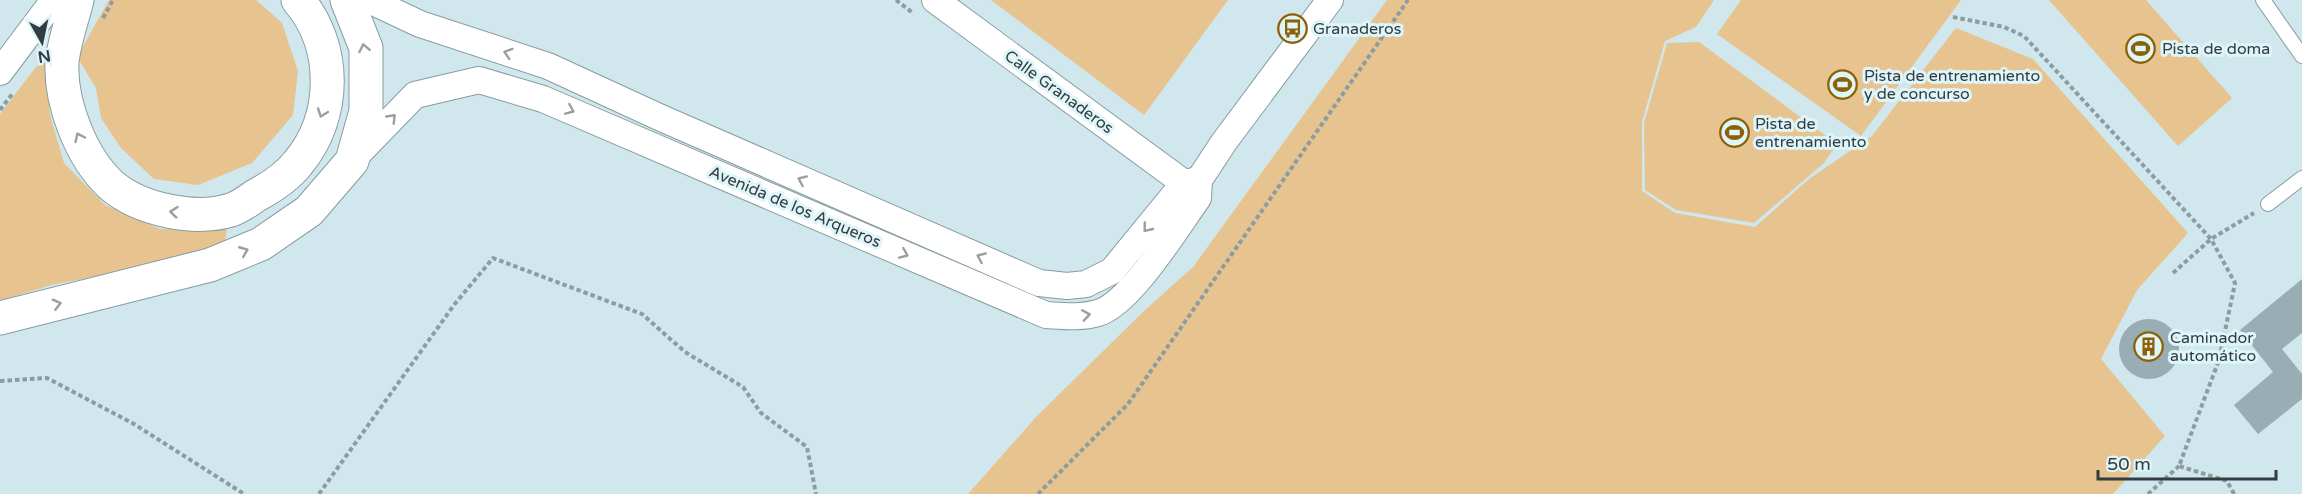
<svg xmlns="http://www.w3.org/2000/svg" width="2302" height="494" viewBox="0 0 2302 494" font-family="'Varela Round',sans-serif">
<rect width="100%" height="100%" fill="#d0e7ed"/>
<!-- green -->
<g fill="#e7c38f">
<path d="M109,0H256L282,23L298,71L293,115L252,163L198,185L154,179L121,148L101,118L96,88L77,57Z"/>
<path d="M991,0H1228L1144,115Z"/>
<path d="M1387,0H1714L1696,27L1665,41L1642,122V191L1675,213L1755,227L1809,179L1872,136L1956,28L2033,59L2188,233L2137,290L2101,359L2165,436L2113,494H968L1037,416L1144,311L1193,267Z"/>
<path d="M1741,0H1961L1861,136L1717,34Z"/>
<path d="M2049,0H2146L2232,98L2178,146Z"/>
<path d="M1699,42L1837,144L1824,163L1754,223L1676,210L1645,190L1644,123L1667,43Z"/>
<path d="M46,63L50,115L64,163L105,205L160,229L227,226L225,244L102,275L51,285L0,301V114L36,67Z"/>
</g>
<!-- building -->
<g fill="#98aeb4">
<path d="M2302,279V333L2282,349L2302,374V399L2258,434L2234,405L2273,372L2240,330Z"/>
<circle cx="2149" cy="349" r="30"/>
</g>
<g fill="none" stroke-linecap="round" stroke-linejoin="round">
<defs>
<g id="service">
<path d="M2263,0L2302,56"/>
<path d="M2268,204L2302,178"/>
</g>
<g id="minor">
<path d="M369,0L420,24L548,66L659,117L1039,283L1067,286L1086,284L1112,271L1184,183L1199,180"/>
<path d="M935,0L1184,183"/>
<path d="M0,72L54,0"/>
<path d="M352,160L415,95L479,80L543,99L1046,315C1064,316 1081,318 1098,313C1130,304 1177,227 1198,198L1199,180L1224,142L1330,0"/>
</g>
<g id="secondary">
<path d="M77,0C72,20 64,42 62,62C60,103 81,157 111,185C140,210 195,221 231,210C240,207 248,201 255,196C270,188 287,177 298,163C337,116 337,46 298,0"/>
<path d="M0,318L210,265L261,244L309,211L352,161L366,111V48L347,0"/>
</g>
</defs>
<!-- service casing -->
<use href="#service" stroke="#879ca1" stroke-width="16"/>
<!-- minor casing -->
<use href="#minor" stroke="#879ca1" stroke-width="28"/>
<!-- secondary casing -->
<use href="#secondary" stroke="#879ca1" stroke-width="35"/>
<!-- path -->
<g stroke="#8c9da2" stroke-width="4" stroke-dasharray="4.5 3" stroke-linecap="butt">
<path d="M896,0L913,13"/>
<path d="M1953,17L2004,27L2024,36L2211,239L2235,283L2219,360L2179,466L2227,481L2234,494"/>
<path d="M103,18L113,0"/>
<path d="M0,110L13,93"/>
<path d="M2173,273L2211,239L2254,213"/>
<path d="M0,381L47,378L134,424L244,494"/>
<path d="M319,494L454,305L493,258L642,314L685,352L743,387L761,413L807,447L816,494"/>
<path d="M1038,494L1128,404L1408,0"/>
<path d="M2148,494L2179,466"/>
</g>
<!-- service -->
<use href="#service" stroke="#fff" stroke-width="14"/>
<!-- minor -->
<use href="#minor" stroke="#fff" stroke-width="26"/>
<!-- secondary -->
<use href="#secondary" stroke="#fff" stroke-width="33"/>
</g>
<!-- one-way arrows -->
<defs><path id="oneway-chevron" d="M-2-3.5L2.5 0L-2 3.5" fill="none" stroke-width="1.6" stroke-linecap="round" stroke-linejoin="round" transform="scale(1.5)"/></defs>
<g stroke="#999e9f">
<use href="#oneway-chevron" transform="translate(364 48) rotate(-101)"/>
<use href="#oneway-chevron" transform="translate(508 53) rotate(-162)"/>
<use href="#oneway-chevron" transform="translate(570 110) rotate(23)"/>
<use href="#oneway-chevron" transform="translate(322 113) rotate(110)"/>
<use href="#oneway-chevron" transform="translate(392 118) rotate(-46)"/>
<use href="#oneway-chevron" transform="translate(79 137) rotate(-115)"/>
<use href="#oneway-chevron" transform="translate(802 180) rotate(-156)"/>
<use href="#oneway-chevron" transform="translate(174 212) rotate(-174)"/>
<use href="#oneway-chevron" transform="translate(1147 228) rotate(129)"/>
<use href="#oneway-chevron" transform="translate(244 251) rotate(-22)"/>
<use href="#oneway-chevron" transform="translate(904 254) rotate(23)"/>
<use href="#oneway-chevron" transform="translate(981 257) rotate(-156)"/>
<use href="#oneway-chevron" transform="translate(57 304) rotate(-14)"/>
<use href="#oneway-chevron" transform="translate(1086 315) rotate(-9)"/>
</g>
<!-- icons -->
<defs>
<symbol id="bus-ring" viewBox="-11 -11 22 22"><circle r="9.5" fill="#def5fa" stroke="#8c6005" stroke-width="1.5"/><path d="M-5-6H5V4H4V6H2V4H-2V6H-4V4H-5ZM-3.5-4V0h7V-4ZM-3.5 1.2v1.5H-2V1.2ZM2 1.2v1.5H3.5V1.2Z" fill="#8c6005"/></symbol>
<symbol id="stadium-ring" viewBox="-11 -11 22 22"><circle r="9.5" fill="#def5fa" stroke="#8c6005" stroke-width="1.5"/><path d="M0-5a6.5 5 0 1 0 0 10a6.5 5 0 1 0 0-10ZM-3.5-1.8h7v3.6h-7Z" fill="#8c6005"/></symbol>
<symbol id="building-ring" viewBox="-11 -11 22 22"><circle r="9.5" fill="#def5fa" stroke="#8c6005" stroke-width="1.5"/><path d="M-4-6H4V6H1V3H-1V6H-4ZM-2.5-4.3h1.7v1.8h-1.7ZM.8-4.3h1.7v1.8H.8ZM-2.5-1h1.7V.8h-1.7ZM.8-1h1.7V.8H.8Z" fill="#8c6005"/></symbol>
</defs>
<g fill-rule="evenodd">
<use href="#bus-ring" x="1276" y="12" width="33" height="33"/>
<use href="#stadium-ring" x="2124" y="32" width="33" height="33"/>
<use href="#stadium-ring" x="1826" y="68" width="33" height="33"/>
<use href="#stadium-ring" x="1718" y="116" width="33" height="33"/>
<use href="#building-ring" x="2132" y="330" width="33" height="33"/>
</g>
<g text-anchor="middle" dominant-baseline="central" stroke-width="6" stroke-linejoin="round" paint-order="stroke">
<!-- poi labels -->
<g font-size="16" fill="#333c3f" stroke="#def5fa" text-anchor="start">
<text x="1313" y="29">Granaderos</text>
<text x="2162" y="49">Pista de doma</text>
<text x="1864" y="76">Pista de entrenamiento<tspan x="1864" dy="18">y de concurso</tspan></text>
<text x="1755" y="124">Pista de<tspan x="1755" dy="18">entrenamiento</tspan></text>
<text x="2170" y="338">Caminador<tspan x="2170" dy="18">automático</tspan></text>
</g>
<!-- street labels -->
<g font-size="16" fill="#333c3f" stroke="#def5fa">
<text transform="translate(1059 92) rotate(36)">Calle Granaderos</text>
<text transform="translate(795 207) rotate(23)">Avenida de los Arqueros</text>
</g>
</g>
<!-- north arrow -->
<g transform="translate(42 42) rotate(171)" stroke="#def5fa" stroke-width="4.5" paint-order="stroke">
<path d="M0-4.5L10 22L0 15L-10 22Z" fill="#333c3f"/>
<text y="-9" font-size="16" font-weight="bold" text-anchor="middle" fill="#333c3f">N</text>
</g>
<!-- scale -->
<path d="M2098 470v9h178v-9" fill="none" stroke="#333c3f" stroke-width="3"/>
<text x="2107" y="470" font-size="18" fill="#333c3f" stroke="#def5fa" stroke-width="4.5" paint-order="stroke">50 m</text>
</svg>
